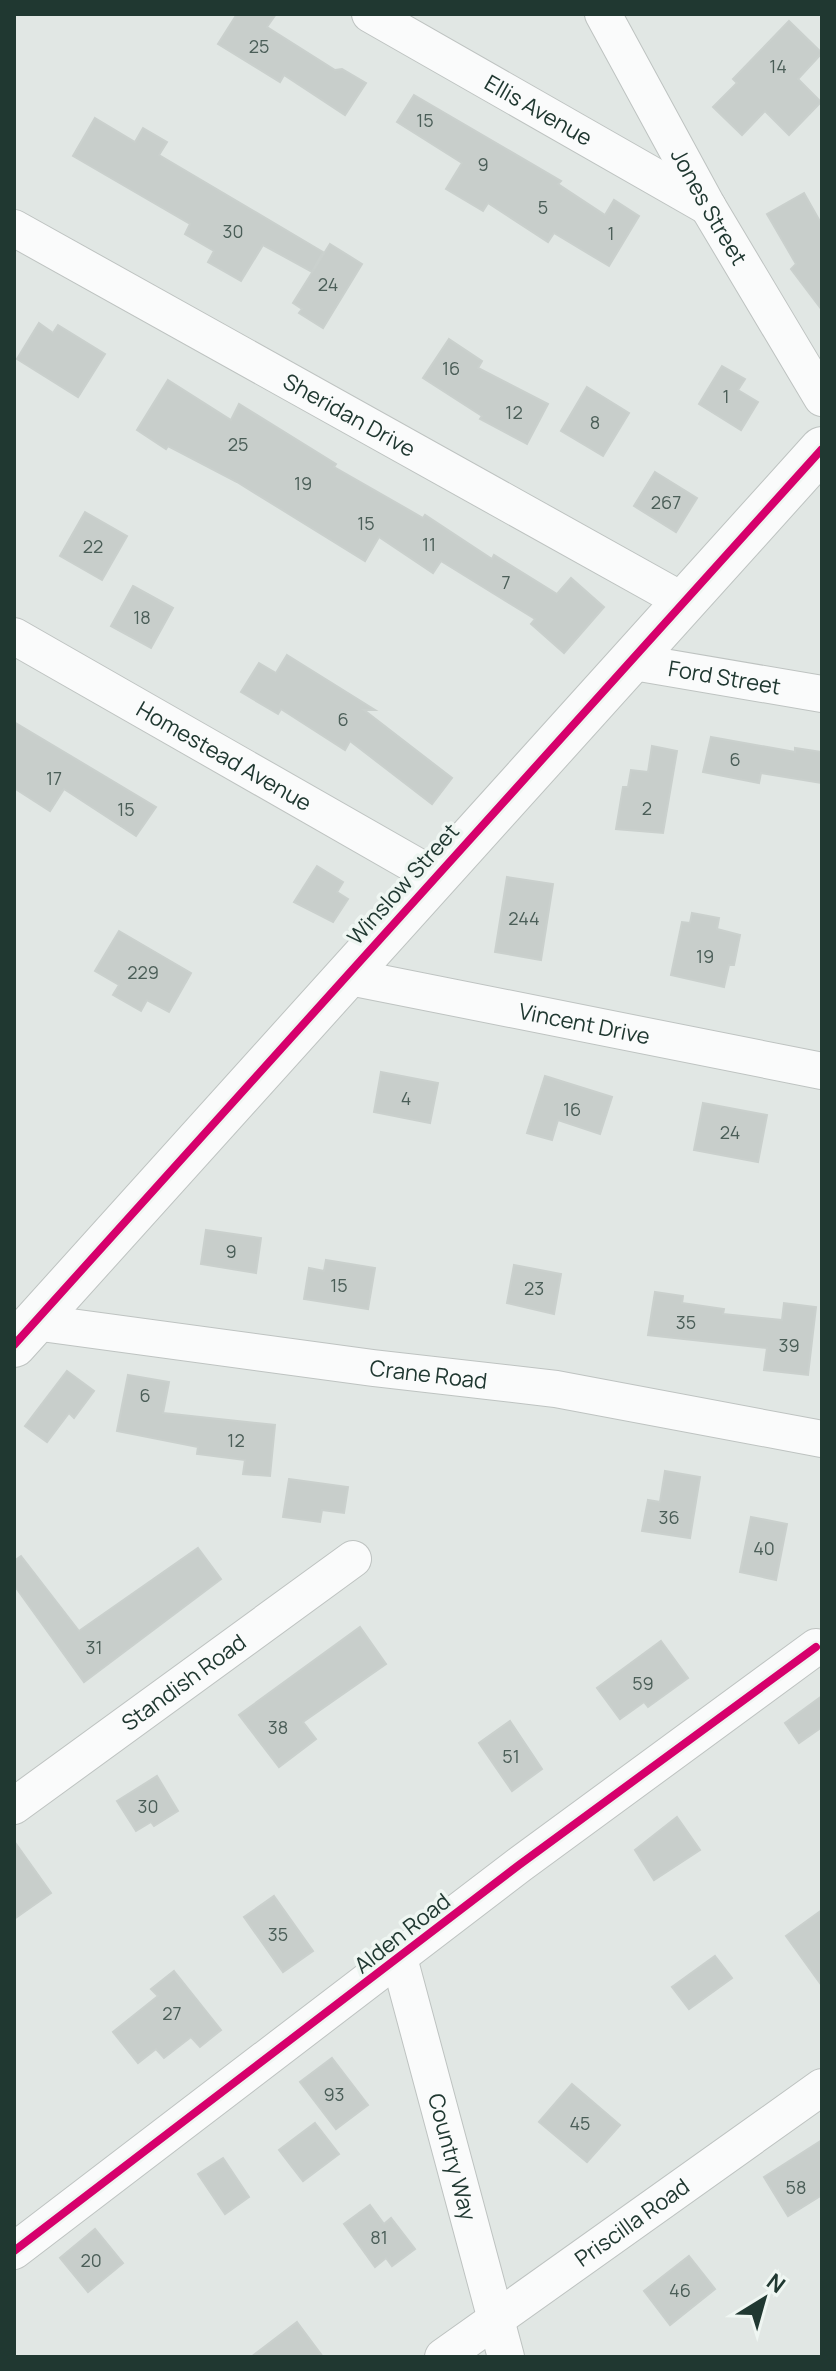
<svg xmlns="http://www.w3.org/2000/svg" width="836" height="2371" viewBox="0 0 836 2371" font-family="Manrope,sans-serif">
<rect width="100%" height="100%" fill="#e1e7e4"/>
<!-- building -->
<g fill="#c8cecb" stroke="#cad0cd" stroke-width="2">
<path d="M237,14H276L267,27L335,70L342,69L366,83L345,115L284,75L280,82L218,44Z"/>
<path d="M789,21L822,53L798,79L821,102L789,135L765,111L742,135L713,107L737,83L733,79Z"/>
<path d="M414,95L561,181L558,184L605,215L614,200L639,216L609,266L554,233L548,242L488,203L483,211L446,189L462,163L397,122Z"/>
<path d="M95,118L135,142L143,128L167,142L159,155L323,252L312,272L263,245L241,281L208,262L214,251L185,234L190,224L73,156Z"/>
<path d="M804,193L822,225V310L791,269L796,264L767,214Z"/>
<path d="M330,244L362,264L323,328L299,313L302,309L293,303Z"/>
<path d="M39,323L53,333L58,325L105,354L78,397L17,359Z"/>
<path d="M449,339L482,361L478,368L548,404L527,444L480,419L482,416L423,378Z"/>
<path d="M722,366L745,379L738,390L758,402L741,430L699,404Z"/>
<path d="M168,380L231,420L239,404L336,464L334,467L423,518L425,515L492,559L494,555L557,594L571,578L604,607L564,653L531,624L535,619L441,561L433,573L379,537L365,561L237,482L168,446L166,449L137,430Z"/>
<path d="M587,387L629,413L603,456L561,431Z"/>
<path d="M655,472L697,498L676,532L634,506Z"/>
<path d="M85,512L127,536L102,580L60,556Z"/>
<path d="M133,586L173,608L151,648L111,626Z"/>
<path d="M287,655L375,710H364L452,778L432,804L350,741L345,750L281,709L278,714L241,692L259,663L276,673Z"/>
<path d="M14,722L156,807L136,836L64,789L50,811L14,788Z"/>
<path d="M711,737L795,752V748L822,752V783L761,773L759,783L703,772Z"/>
<path d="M652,746L677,751L663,833L616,829L623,787H628L631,770L648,772Z"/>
<path d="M317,866L343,882L337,892L348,899L333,922L294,902Z"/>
<path d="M507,877L553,884L541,960L495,952Z"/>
<path d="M692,913L719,918L717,929L740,935L734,965H729L724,987L671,975L682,922L690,923Z"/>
<path d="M119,931L191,973L169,1012L147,1000L141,1011L113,995L119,985L95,971Z"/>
<path d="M381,1072L438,1083L430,1123L374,1112Z"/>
<path d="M545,1076L612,1097L600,1134L558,1120L552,1140L527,1133Z"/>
<path d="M703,1103L767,1115L758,1162L694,1150Z"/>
<path d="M206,1230L261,1238L256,1273L201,1264Z"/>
<path d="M326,1260L375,1268L368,1309L304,1299L309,1268L324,1271Z"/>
<path d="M514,1265L561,1274L554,1314L507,1303Z"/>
<path d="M655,1292L683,1296L682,1303L724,1309L723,1314L782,1320L784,1303L816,1307L808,1375L764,1370L767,1348L648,1335Z"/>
<path d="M67,1371L94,1391L74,1418L69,1413L47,1442L25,1426Z"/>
<path d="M128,1375L169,1382L163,1413L275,1425L270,1476L243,1474L245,1460L197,1454L198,1447L117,1431Z"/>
<path d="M665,1471L700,1477L690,1538L642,1531L648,1500L660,1502Z"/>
<path d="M289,1479L348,1487L344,1513L322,1510L320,1522L283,1517Z"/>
<path d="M751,1517L787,1524L776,1580L740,1572Z"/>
<path d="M198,1548L221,1579L84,1682L14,1585V1561L21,1556L79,1631Z"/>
<path d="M360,1627L386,1664L303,1722L316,1739L279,1767L239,1715Z"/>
<path d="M661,1641L688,1678L648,1707L644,1702L620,1719L597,1688Z"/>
<path d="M822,1696V1727L799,1743L785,1723Z"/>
<path d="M510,1721L542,1769L512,1791L479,1743Z"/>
<path d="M157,1776L178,1811L154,1826L151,1822L136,1831L117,1801Z"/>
<path d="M677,1817L700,1850L654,1880L635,1850Z"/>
<path d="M14,1841L51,1893L14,1919Z"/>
<path d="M274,1896L313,1951L283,1972L244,1917Z"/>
<path d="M822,1910V1986L786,1936Z"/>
<path d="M715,1956L732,1978L689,2009L672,1987Z"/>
<path d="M174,1971L221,2030L200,2047L191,2037L164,2058L156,2049L138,2063L113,2032L158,1996L151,1989Z"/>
<path d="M332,2058L368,2105L336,2129L300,2082Z"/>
<path d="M572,2084L620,2125L587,2162L539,2122Z"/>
<path d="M315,2123L339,2154L303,2181L279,2150Z"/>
<path d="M822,2140V2195L788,2216L764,2177Z"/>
<path d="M223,2158L249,2197L225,2214L198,2174Z"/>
<path d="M370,2205L384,2224L391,2218L415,2249L392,2266L386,2258L375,2267L344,2224Z"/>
<path d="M95,2229L123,2263L88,2292L60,2258Z"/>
<path d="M689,2256L715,2289L670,2325L644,2291Z"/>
<path d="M297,2322L323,2357H251Z"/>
</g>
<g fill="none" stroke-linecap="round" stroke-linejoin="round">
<defs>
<g id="minor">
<path id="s1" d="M370,14L708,207"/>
<path id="s2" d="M603,14L708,207L822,398"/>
<path id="s3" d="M14,228L683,601"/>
<path id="s4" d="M14,636L434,876"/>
<path id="s5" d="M628,661L822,694"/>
<path id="s6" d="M345,976L822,1071"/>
<path id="s7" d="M34,1322L373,1368L556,1389L822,1439"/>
<path id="s8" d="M14,1806L353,1559"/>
<path id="s9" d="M399,1958L506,2357"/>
<path d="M14,2251L519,1865L816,1647"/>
<path id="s10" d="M443,2357L822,2087"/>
</g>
<path id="tertiary" d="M14,1345L822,449"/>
</defs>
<!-- minor casing -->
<use href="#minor" stroke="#bec3c1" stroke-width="38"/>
<!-- tertiary casing -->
<use href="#tertiary" stroke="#bec3c1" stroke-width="46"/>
<!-- minor -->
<use href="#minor" stroke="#fafbfb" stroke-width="36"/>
<!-- tertiary -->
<use href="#tertiary" stroke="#fafbfb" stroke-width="44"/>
<defs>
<g id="cycleway">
<path d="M14,1345L822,449"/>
<path d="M14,2251L519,1865L816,1647"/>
</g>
</defs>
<!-- cycleway casing -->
<use href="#cycleway" stroke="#eff6f2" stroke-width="13"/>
<!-- cycleway -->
<use href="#cycleway" stroke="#d6006c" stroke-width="8"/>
</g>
<g text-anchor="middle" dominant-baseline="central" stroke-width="7" stroke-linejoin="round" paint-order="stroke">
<!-- number labels -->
<g font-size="18" fill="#4b5e58">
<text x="259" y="46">25</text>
<text x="778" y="66">14</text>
<text x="425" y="120">15</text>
<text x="483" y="164">9</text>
<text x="543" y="207">5</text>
<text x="233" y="231">30</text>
<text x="611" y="233">1</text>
<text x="328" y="284">24</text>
<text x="451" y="368">16</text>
<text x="726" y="396">1</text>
<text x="514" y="412">12</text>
<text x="595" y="422">8</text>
<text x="238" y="444">25</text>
<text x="303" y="483">19</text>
<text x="666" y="502">267</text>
<text x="366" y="523">15</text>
<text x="429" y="544">11</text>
<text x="93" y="546">22</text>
<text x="506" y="582">7</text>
<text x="142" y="617">18</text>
<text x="343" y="719">6</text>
<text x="735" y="759">6</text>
<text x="54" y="778">17</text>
<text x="647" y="808">2</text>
<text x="126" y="809">15</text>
<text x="524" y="918">244</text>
<text x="705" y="956">19</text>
<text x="143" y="972">229</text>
<text x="406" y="1098">4</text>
<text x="572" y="1109">16</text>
<text x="730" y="1132">24</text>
<text x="231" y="1251">9</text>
<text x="339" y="1285">15</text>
<text x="534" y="1288">23</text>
<text x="686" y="1322">35</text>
<text x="789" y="1345">39</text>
<text x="145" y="1395">6</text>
<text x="236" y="1440">12</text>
<text x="669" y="1517">36</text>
<text x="764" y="1548">40</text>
<text x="94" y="1647">31</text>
<text x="643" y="1683">59</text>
<text x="278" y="1727">38</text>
<text x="511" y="1756">51</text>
<text x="148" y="1806">30</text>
<text x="278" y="1934">35</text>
<text x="172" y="2013">27</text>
<text x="334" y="2094">93</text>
<text x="580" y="2123">45</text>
<text x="796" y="2187">58</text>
<text x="379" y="2237">81</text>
<text x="91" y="2260">20</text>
<text x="680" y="2290">46</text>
</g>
<!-- street labels -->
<g font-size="22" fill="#203831" stroke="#eff6f2">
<text stroke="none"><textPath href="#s1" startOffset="194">Ellis Avenue</textPath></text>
<text stroke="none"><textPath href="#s2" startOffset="220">Jones Street</textPath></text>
<text stroke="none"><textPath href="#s3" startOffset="384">Sheridan Drive</textPath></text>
<text stroke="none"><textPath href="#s5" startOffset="98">Ford Street</textPath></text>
<text stroke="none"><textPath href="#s4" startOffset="242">Homestead Avenue</textPath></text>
<text transform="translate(403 884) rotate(-48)">Winslow Street</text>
<text stroke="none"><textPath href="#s6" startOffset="244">Vincent Drive</textPath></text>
<text stroke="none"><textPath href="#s7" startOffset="398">Crane Road</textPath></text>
<text stroke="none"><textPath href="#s8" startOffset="210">Standish Road</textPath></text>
<text transform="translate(402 1933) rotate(-38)">Alden Road</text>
<text stroke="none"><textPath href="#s9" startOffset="206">Country Way</textPath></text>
<text stroke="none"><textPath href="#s10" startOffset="232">Priscilla Road</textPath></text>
</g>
</g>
<!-- border -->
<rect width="836" height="2371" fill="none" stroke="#203831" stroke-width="32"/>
<!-- north arrow -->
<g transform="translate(764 2299) rotate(37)" stroke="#eff6f2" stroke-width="6" paint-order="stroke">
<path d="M0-6L14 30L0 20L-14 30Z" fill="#203831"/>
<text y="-12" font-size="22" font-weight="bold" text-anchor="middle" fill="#203831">N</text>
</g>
</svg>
